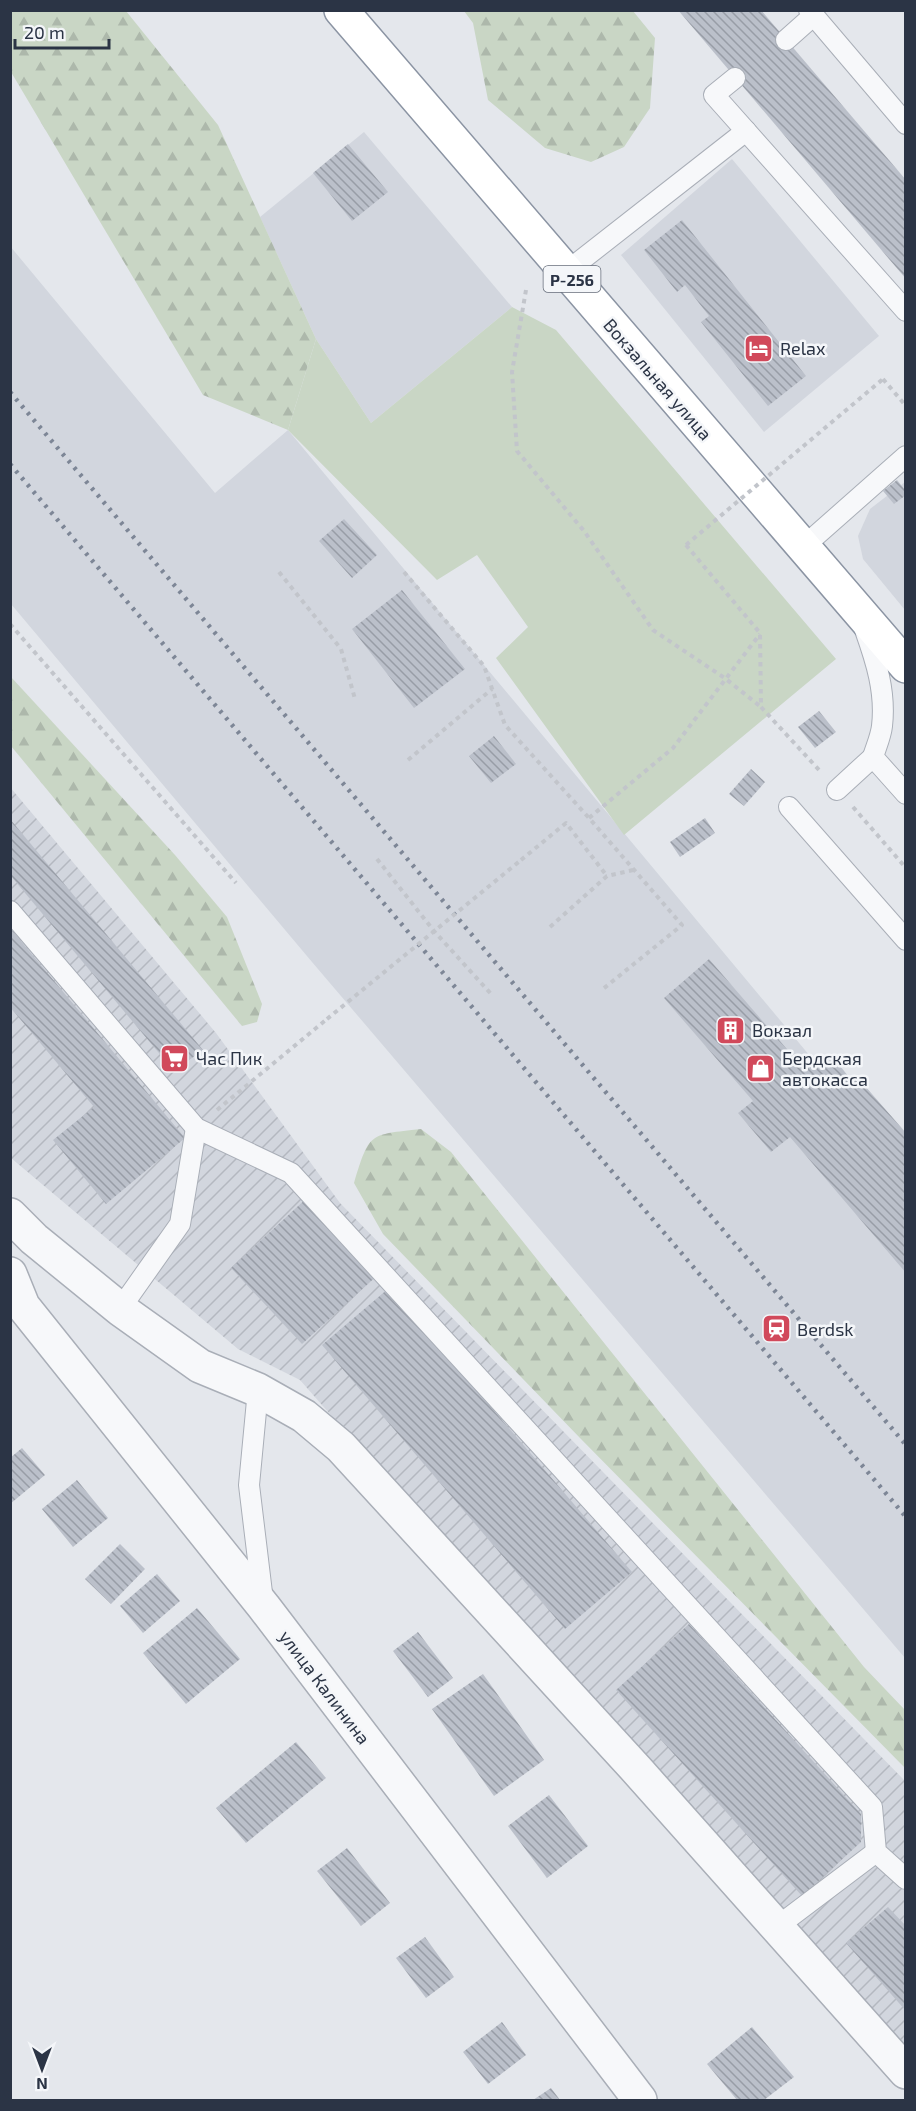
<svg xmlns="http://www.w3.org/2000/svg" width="916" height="2111" viewBox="0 0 916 2111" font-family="'Exo 2',sans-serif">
<defs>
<pattern id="industrial-furrows" width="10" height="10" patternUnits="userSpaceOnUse" patternTransform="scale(1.5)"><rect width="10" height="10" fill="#d2d6de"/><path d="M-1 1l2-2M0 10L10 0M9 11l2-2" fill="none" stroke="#b4b8c0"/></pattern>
<pattern id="forest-firs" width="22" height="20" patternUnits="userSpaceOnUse" patternTransform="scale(1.5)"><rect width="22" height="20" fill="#c9d6c5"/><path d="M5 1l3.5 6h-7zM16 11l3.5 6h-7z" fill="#adb8ab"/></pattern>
<pattern id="building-back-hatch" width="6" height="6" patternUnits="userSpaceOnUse" patternTransform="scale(1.5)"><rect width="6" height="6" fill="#bbc0ca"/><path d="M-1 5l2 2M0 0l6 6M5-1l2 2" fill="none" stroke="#989da6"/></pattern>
</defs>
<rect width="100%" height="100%" fill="#e4e7ec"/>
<!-- built -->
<g fill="#d2d6de">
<path d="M364,132L512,307L371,423L316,339L260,217Z"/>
<path d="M732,159L879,336L764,432L621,255Z"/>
<path d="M10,246L215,493L288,430L905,1170V1658L312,962L11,604Z"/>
<path d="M905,482V610L863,559L858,536L870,509Z"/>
</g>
<!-- industrial -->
<path fill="url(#industrial-furrows)" d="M10,787L216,1033L340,1203L905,1781V2063L582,1701L300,1380L238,1349L11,1158Z"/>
<!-- grass -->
<path fill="#c9d6c5" d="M512,307L556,330L836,659L624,835L496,658L528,627L477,555L437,580L288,430L316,339L371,423Z"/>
<!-- forest -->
<g fill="url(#forest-firs)">
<path d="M10,11H126L218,125L316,339L288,430L203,395L11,72Z"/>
<path d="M464,11H633L655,38L650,108L624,147L591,162L545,148L488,100L473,23Z"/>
<path d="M11,677L175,855L227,917L262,1004L257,1022L242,1026L11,746Z"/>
<path d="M421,1129L451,1152L864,1667L905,1710V1768L580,1438L383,1234L354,1183C370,1132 368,1135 421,1129Z"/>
</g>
<!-- building -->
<g fill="url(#building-back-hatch)">
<path d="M678,10H761L906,180V279Z"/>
<path d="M348,144L388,192L352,221L313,173Z"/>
<path d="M682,220L806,376L768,406L701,322L709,316L685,285L677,292L644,250Z"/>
<path d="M897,480L906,491V495L894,504L883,491Z"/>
<path d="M344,519L377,555L352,578L319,541Z"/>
<path d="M402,590L465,669L414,708L352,629Z"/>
<path d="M819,711L836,732L815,748L798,727Z"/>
<path d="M494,736L516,764L491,783L469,756Z"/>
<path d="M751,769L765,782L744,806L729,794Z"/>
<path d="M705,818L715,833L680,857L670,842Z"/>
<path d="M10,819L203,1050L174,1071L10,875Z"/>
<path d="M10,928L185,1138L106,1204L53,1140L94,1107L10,1007Z"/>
<path d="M709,959L798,1062L817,1060L836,1061L853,1082L858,1078L906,1133V1273L790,1137L771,1152L738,1113L753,1101L664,998Z"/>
<path d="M309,1196L380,1273L302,1344L231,1268Z"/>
<path d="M389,1288L632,1572L565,1629L322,1345Z"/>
<path d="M22,1448L45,1475L10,1504V1458Z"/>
<path d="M77,1480L108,1518L73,1547L42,1509Z"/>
<path d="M120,1544L145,1569L111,1604L85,1579Z"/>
<path d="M157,1574L180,1601L143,1633L120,1606Z"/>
<path d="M197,1608L240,1659L186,1704L143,1653Z"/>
<path d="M689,1624L861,1814V1842L802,1896L616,1690Z"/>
<path d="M418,1632L453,1678L428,1697L393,1651Z"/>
<path d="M483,1674L544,1760L494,1796L432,1709Z"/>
<path d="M296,1742L326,1778L246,1843L216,1808Z"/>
<path d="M549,1795L588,1846L547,1878L508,1826Z"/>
<path d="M347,1848L390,1903L361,1926L317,1871Z"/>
<path d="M888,1907L906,1926V2011L846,1943Z"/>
<path d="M425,1937L454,1977L426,1998L396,1958Z"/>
<path d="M502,2022L526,2055L488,2084L463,2052Z"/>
<path d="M752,2027L794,2077L764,2100H737L707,2064Z"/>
<path d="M551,2088L560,2100H533Z"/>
</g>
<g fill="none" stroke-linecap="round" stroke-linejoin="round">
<defs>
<g id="service">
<path d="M809,10L906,124"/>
<path d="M786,40L813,16"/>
<path d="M735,78L714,95L906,311"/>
<path d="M566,272L746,131"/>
<path d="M803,547L906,456"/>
<path d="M865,630C876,661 886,692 882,726C881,736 876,747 873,757L906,794"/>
<path d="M837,790L873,757"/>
<path d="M789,807L906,940"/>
<path d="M10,911L196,1128L291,1173L872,1807L876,1852L906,1879"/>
<path d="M120,1309L180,1224L196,1128"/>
<path d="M258,1390L249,1485L263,1601"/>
<path d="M778,1926L876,1852"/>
</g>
<path id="minor" d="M10,1274L23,1306L264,1607L640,2100"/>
<path id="tertiary" d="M10,1215L34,1239L120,1309L200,1366L258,1390L304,1416L341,1447L637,1770L906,2072"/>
<path id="trunk" d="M341,10L906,666"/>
</defs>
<!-- service casing -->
<use href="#service" stroke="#a9aeb7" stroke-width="22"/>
<!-- minor casing -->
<use href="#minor" stroke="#a9aeb7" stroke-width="36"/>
<!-- tertiary casing -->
<use href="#tertiary" stroke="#a9aeb7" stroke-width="36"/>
<!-- trunk casing -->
<use href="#trunk" stroke="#8b94a3" stroke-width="36"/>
<!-- path -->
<g stroke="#c2c5cb" stroke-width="4" stroke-dasharray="4.5 4.5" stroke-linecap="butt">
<path d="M526,290L512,372L517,451L584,531L653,630L726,679L761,707"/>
<path d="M883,379L906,406"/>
<path d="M686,545L760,633L761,707L820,771"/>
<path d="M279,572L341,649L355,699"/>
<path d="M404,572L484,666L505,725L589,818L682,925L603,989"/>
<path d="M10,624L236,883"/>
<path d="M408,760L492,689"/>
<path d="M853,807L906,868"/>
<path d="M589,818L673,748L760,634"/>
<path d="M377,859L434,931L492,995"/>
<path d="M521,860L566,823L607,876"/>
<path d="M550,927L607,876L633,870"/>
<path d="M217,1110L327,1019"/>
</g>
<!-- service -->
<use href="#service" stroke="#f7f8fa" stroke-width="20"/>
<!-- minor -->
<use href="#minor" stroke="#f7f8fa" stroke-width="33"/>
<!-- tertiary -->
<use href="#tertiary" stroke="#f7f8fa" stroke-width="33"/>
<!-- trunk -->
<use href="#trunk" stroke="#fff" stroke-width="33"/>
<!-- rail -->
<g stroke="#7d8696" stroke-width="4.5" stroke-dasharray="3 6" stroke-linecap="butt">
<path d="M10,392L906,1445"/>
<path d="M10,464L906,1517"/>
</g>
<!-- path-bridge -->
<g stroke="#c2c5cb" stroke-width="4" stroke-dasharray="4.5 4.5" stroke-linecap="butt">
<path d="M686,545L883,379"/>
<path d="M327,1019L521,860"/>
</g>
</g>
<!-- icons -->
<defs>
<symbol id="hotel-square" viewBox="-11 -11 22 22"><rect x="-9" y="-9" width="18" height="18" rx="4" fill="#d1495b" stroke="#f4f6f9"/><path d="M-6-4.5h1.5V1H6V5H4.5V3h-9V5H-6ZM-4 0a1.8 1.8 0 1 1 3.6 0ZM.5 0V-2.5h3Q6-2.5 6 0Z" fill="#fff"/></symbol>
<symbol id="building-square" viewBox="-11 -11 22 22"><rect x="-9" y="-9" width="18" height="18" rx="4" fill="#d1495b" stroke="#f4f6f9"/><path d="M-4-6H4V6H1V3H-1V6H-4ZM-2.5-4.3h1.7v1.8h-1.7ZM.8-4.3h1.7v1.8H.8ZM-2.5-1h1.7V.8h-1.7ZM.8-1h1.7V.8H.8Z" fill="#fff"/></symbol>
<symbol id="supermarket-square" viewBox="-11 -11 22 22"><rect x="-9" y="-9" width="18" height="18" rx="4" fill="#d1495b" stroke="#f4f6f9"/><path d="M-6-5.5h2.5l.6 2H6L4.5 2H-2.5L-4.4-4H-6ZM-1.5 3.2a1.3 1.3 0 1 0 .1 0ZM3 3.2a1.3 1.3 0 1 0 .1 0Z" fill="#fff"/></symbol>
<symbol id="shop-square" viewBox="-11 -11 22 22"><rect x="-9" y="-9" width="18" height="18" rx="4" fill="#d1495b" stroke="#f4f6f9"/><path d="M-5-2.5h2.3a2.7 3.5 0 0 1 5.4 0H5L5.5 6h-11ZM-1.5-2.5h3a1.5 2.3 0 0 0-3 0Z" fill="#fff"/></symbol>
<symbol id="station-square" viewBox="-11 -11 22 22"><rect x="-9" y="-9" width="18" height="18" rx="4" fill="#d1495b" stroke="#f4f6f9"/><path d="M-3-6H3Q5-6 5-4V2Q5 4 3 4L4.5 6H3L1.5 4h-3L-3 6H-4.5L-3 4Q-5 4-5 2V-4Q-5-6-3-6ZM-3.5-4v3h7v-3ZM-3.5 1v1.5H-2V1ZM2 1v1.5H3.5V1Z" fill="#fff"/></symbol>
</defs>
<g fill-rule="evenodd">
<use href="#hotel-square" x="742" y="332" width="33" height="33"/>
<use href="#building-square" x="714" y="1014" width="33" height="33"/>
<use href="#supermarket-square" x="158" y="1042" width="33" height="33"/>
<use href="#shop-square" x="744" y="1052" width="33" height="33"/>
<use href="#station-square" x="760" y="1312" width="33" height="33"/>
</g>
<g text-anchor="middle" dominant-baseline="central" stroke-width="5" stroke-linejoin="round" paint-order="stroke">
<!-- shield labels -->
<rect fill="#f4f6f9" stroke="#676e7b" stroke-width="1.5" x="543.5" y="266" width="57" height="26" rx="4.5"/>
<g font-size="16" font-weight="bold" fill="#2b3445">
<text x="572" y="279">Р-256</text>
</g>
<!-- poi labels -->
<g font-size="18" fill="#2b3445" stroke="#f4f6f9" text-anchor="start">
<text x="780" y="348">Relax</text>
<text x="752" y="1030">Вокзал</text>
<text x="196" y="1058">Час Пик</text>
<text x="782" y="1058">Бердская<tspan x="782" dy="21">автокасса</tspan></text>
<text x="797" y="1329">Berdsk</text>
</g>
<!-- street labels -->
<g font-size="18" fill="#2b3445" stroke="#f4f6f9">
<text transform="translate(658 379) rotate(49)">Вокзальная улица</text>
<text transform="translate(325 1687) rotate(53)">улица Калинина</text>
</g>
</g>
<!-- border -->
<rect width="916" height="2111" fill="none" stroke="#2b3445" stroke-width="24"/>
<!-- north arrow -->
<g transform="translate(42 2069) rotate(180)" stroke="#f4f6f9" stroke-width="4.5" paint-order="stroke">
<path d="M0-4.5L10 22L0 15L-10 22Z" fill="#2b3445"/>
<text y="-9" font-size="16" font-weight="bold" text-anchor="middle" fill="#2b3445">N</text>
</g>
<!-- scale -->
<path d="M15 39v9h94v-9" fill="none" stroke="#2b3445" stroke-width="3"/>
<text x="24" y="39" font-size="18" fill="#2b3445" stroke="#f4f6f9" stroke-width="4.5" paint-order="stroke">20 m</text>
</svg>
